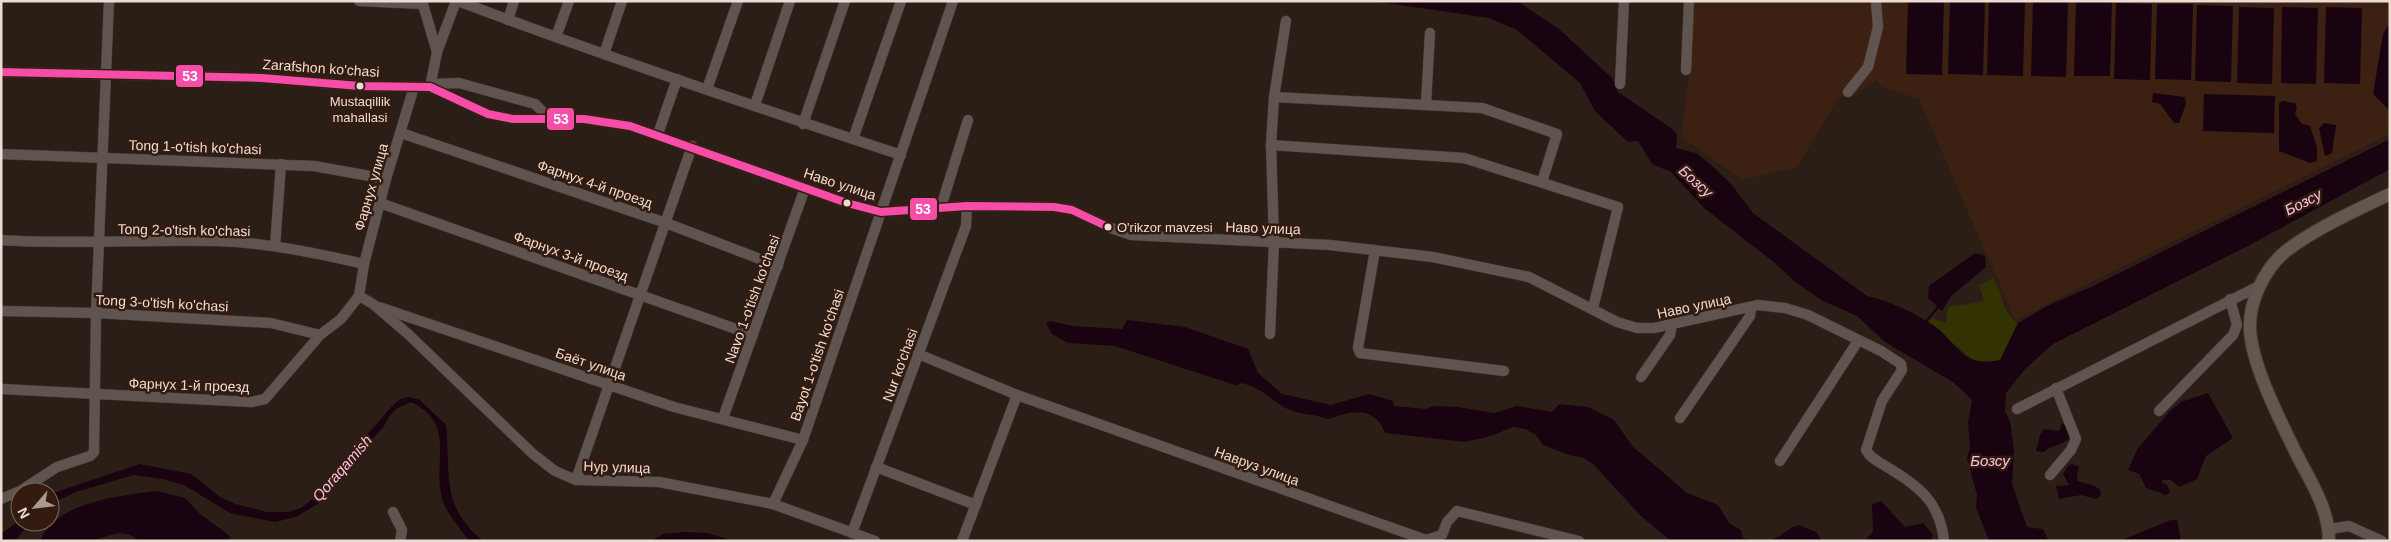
<svg xmlns="http://www.w3.org/2000/svg" width="2391" height="542" viewBox="0 0 2391 542" font-family="Helvetica,sans-serif">
<rect width="100%" height="100%" fill="#2b1e17"/>
<!-- built -->
<path fill="#3c2113" d="M1693,1H2390V134L2015,320L1919,99L1882,87L1877,80L1852,96L1839,97L1797,167L1742,180L1681,137L1692,53Z"/>
<!-- green -->
<path fill="#333203" d="M1993,278C2003,292 2002,315 2018,323L2000,360L1988,362L1974,361L1928,322L1932,318L1946,323L1948,307L1984,301L1979,285Z"/>
<!-- water -->
<g fill="#190310">
<path d="M1372,1H1517L1559,29L1612,78L1618,92L1672,129L1677,134L1676,148L1696,153L1709,163L1732,185L1753,213L1867,296C1889,301 1909,310 1928,322C1957,338 1958,369 2000,360L2018,323L2049,305L2091,287L2390,139V169L2244,248L2053,344L2025,369L2006,393L2005,412L2010,421L2014,450L2012,484L2027,527L2043,529L2049,541H1989L1976,507L1977,495L1967,459L1970,448L1968,422L1972,400L1953,382L1885,342L1857,316L1821,300L1794,281L1775,263L1704,208L1671,172L1652,164L1638,141L1628,142L1595,111L1580,83L1517,30L1489,18Z"/>
<path d="M1908,1H1944L1942,75L1906,74Z"/>
<path d="M1950,1H1985L1983,75L1948,74Z"/>
<path d="M1989,1H2025L2023,76L1987,75Z"/>
<path d="M2033,1H2068L2066,77L2031,76Z"/>
<path d="M2076,1H2112L2110,76H2074Z"/>
<path d="M2116,3L2152,4L2150,80L2114,79Z"/>
<path d="M2157,4H2193L2191,80L2155,79Z"/>
<path d="M2197,5L2233,6L2231,82L2195,81Z"/>
<path d="M2239,7L2274,8L2272,84L2237,83Z"/>
<path d="M2282,7L2318,8L2316,84L2281,83Z"/>
<path d="M2326,7L2362,8L2360,84L2324,83Z"/>
<path d="M2390,22V111L2373,94L2383,34Z"/>
<path d="M2153,93L2185,97L2186,104L2179,123H2174L2160,104L2152,102Z"/>
<path d="M2204,94L2275,96L2274,133L2203,131Z"/>
<path d="M2283,101L2295,103L2297,108L2295,114L2302,124L2310,126L2317,147V161L2310,163L2279,151V103Z"/>
<path d="M2324,123L2336,125L2332,153L2325,156L2319,128Z"/>
<path d="M1975,253L1985,256L1986,267L1951,296L1942,311L1928,298L1929,286Z"/>
<path d="M1127,320L1185,327L1248,349L1258,373L1282,394L1331,405L1369,394L1393,401L1394,406L1426,409L1434,406L1458,407L1494,413L1517,406L1552,412L1559,404L1588,407L1614,420L1633,447L1687,493L1718,505L1729,523L1741,530L1743,538L1751,541H1671L1640,515L1594,465L1584,458L1569,455L1543,445L1536,435L1525,429L1513,427L1491,436L1465,442L1385,433C1374,405 1352,411 1328,419C1316,414 1301,415 1290,410C1272,402 1260,385 1239,383L1238,386L1115,346L1068,343L1052,334L1046,323L1050,321L1073,326L1122,329Z"/>
<path d="M2208,393L2233,438L2206,456L2197,479L2179,487L2171,480H2163L2161,482L2167,485L2170,492L2166,495L2146,488L2139,474L2128,470L2138,448L2170,411L2181,402Z"/>
<path d="M409,397L420,400L446,425C451,474 440,506 483,541H470L466,537C457,524 443,509 441,494C434,457 455,423 411,402L396,409L389,417L384,426L346,469L321,502L296,517L275,522L230,513L184,485L163,479L134,475L76,492L50,504V494L140,464L191,474L220,497L236,504L267,512H288L301,508L311,500L391,407L400,399Z"/>
<path d="M2062,423L2067,427L2069,438C2062,447 2051,444 2044,452L2036,451L2040,435L2044,429L2059,431Z"/>
<path d="M2072,464L2079,467L2077,476L2078,481L2095,486L2100,490L2101,496L2096,499L2081,495L2059,499L2056,486L2069,485L2063,474L2068,466Z"/>
<path d="M157,491L185,498L199,513L231,537L227,541H139C123,526 109,537 91,541C76,542 56,541 40,541C57,501 120,496 157,491Z"/>
<path d="M1881,501L1905,527L1923,523L1933,535L1931,541H1864L1873,532L1872,504Z"/>
<path d="M20,520V522H31L16,539L1,541V534Z"/>
<path d="M2171,520H2177L2181,541H2119Z"/>
<path d="M1799,525L1816,532L1822,541H1770C1781,537 1787,528 1799,525Z"/>
<path d="M686,532L707,533L735,541H651L663,534Z"/>
</g>
<g fill="none" stroke-linecap="round" stroke-linejoin="round">
<!-- stream -->
<path stroke="#190310" stroke-width="2" d="M1925,323L1938,307"/>
<defs>
<g id="minor">
<path d="M359,1L423,4"/>
<path d="M422,1L437,52L430,87"/>
<path d="M458,1C604,56 753,106 901,155"/>
<path d="M508,20L514,1"/>
<path d="M556,37L569,1"/>
<path d="M437,52L456,1"/>
<path d="M604,54L622,1"/>
<path d="M1686,70L1689,1"/>
<path d="M1,72L262,78L360,86L430,87L488,114L513,119H584L630,126L847,203L881,212L967,206L1054,207L1072,210L1108,227L1131,235L1330,245L1433,257L1529,277L1617,322L1637,328H1654L1758,305L1785,308L1808,315L1881,351L1901,364L1902,370L1882,401L1866,450C1870,458 1879,462 1887,467C1919,486 1940,502 1944,541"/>
<path d="M431,84L459,83L535,104L548,117"/>
<path d="M1620,84L1624,1"/>
<path d="M707,89L738,1"/>
<path d="M1848,92L1868,67L1878,27L1876,1"/>
<path d="M1274,97L1482,108L1557,134L1542,182"/>
<path d="M1426,104L1430,33"/>
<path d="M755,105L790,1"/>
<path d="M803,124L845,1"/>
<path d="M401,133L666,223L778,266"/>
<path d="M658,134L677,79"/>
<path d="M853,139L901,1"/>
<path d="M1271,145L1464,158L1618,207L1593,308"/>
<path d="M1,154L314,166L386,179"/>
<path d="M380,203L753,335"/>
<path d="M941,207L968,120"/>
<path d="M1,240C73,245 146,239 218,241C268,243 316,253 364,264"/>
<path d="M275,246L281,164"/>
<path d="M1375,250L1358,348L1360,353L1504,371"/>
<path d="M359,296L373,304L408,334L533,454L555,471L576,480L659,482L773,504L875,541"/>
<path d="M379,307L674,407L803,440"/>
<path d="M1,311L96,313L271,323L320,335"/>
<path d="M1270,334L1274,241L1271,145L1274,97L1286,21"/>
<path d="M918,354L1017,395L1426,540L1442,535L1447,522L1457,511L1579,541"/>
<path d="M1641,377L1670,335L1672,324"/>
<path d="M1,389L251,402L265,399L320,335L341,319L359,296L364,264L386,179L414,87"/>
<path d="M2017,409L2261,285"/>
<path d="M2159,411L2233,335L2237,325L2230,299"/>
<path d="M723,418L805,188"/>
<path d="M1680,418L1750,316L1751,307"/>
<path d="M1780,461L1858,341"/>
<path d="M876,467L976,505"/>
<path d="M2050,475L2071,450L2076,439L2056,388"/>
<path d="M576,480L692,146"/>
<path d="M1,499L20,491L57,467L90,456L94,452L96,313L109,1"/>
<path d="M773,504L803,440L953,1"/>
<path d="M393,512L402,530L400,541"/>
<path d="M2329,529L2349,526L2382,541"/>
<path d="M852,533L966,226L967,206"/>
<path d="M962,541L1017,395"/>
</g>
<path id="major" d="M2329,541C2329,508 2310,481 2296,453C2280,420 2251,364 2250,328C2249,301 2265,268 2286,251C2313,230 2358,209 2390,194"/>
</defs>
<!-- minor casing -->
<use href="#minor" stroke="#473b36" stroke-width="11"/>
<!-- major casing -->
<use href="#major" stroke="#473b36" stroke-width="14"/>
<!-- minor -->
<use href="#minor" stroke="#5f5450" stroke-width="10"/>
<!-- major -->
<use href="#major" stroke="#63584f" stroke-width="12"/>
<defs>
<path id="bus-1" d="M1,72L262,78L360,86L430,87L488,114L513,119H584L630,126L847,203L881,212L967,206L1054,207L1072,210L1108,227"/>
</defs>
<!-- bus-1 casing -->
<use href="#bus-1" stroke="#331b0f" stroke-width="11"/>
<!-- bus-1 -->
<use href="#bus-1" stroke="#f54da8" stroke-width="8"/>
</g>
<!-- markers -->
<g fill="#eddcd4" stroke="#331b0f" stroke-width="2">
<circle cx="360" cy="86" r="4.5"/>
<circle cx="847" cy="203" r="4.5"/>
<circle cx="1108" cy="227" r="4.5"/>
</g>
<g text-anchor="middle" dominant-baseline="central" stroke-width="5" stroke-linejoin="round" paint-order="stroke">
<!-- bus labels -->
<g font-size="13" fill="#eddcd4" stroke="#331b0f">
<text x="360" y="101">Mustaqillik<tspan x="360" dy="16">mahallasi</tspan></text>
<text x="1117" y="227" text-anchor="start">O'rikzor mavzesi</text>
</g>
<!-- street labels -->
<g font-size="14" fill="#eddcd4" stroke="#331b0f">
<text transform="translate(321 68) rotate(4)">Zarafshon ko'chasi</text>
<text transform="translate(195 147) rotate(2)">Tong 1-o'tish ko'chasi</text>
<text transform="translate(595 184) rotate(19)">Фарнух 4-й проезд</text>
<text transform="translate(840 184) rotate(18)">Наво улица</text>
<text transform="translate(371 187) rotate(-74)">Фарнух улица</text>
<text transform="translate(1263 228) rotate(2)">Наво улица</text>
<text transform="translate(184 230) rotate(1)">Tong 2-o'tish ko'chasi</text>
<text transform="translate(571 256) rotate(20)">Фарнух 3-й проезд</text>
<text transform="translate(752 299) rotate(-70)">Navo 1-o'tish ko'chasi</text>
<text transform="translate(162 303) rotate(3)">Tong 3-o'tish ko'chasi</text>
<text transform="translate(1694 306) rotate(-12)">Наво улица</text>
<text transform="translate(817 355) rotate(-71)">Bayot 1-o'tish ko'chasi</text>
<text transform="translate(591 364) rotate(19)">Баёт улица</text>
<text transform="translate(900 365) rotate(-70)">Nur ko'chasi</text>
<text transform="translate(189 385) rotate(2)">Фарнух 1-й проезд</text>
<text transform="translate(1257 466) rotate(20)">Навруз улица</text>
<text transform="translate(617 467) rotate(2)">Нур улица</text>
</g>
<!-- water labels -->
<g font-size="15" font-style="italic" fill="#fbc0e5" stroke="#331b0f">
<text transform="translate(1696 181) rotate(42)">Бозсу</text>
<text transform="translate(2303 202) rotate(-27)">Бозсу</text>
<text x="1990" y="460">Бозсу</text>
<text transform="translate(342 468) rotate(-49)">Qoraqamish</text>
</g>
</g>
<g stroke="#331b0f" stroke-width="2">
<rect x="175" y="64" width="29" height="24" rx="5" fill="#f54da8"/>
<rect x="546" y="107" width="29" height="24" rx="5" fill="#f54da8"/>
<rect x="909" y="197" width="29" height="24" rx="5" fill="#f54da8"/>
</g>
<g font-size="14" text-anchor="middle" font-weight="bold" fill="#fff">
<text x="190" y="81">53</text>
<text x="561" y="124">53</text>
<text x="923" y="214">53</text>
</g>
<!-- border -->
<rect width="2391" height="542" fill="none" stroke="#eddcd4" stroke-width="5"/>
<!-- north arrow -->
<g transform="translate(35 507) rotate(242)"><circle r="24" fill="#331b0f" stroke="#7d685e"/>
<path d="M0-4L9 19L0 12L-9 19Z" fill="#a99a92"/>
<text y="-8" font-size="14" font-weight="bold" text-anchor="middle" fill="#eddcd4">N</text>
</g>
</svg>
